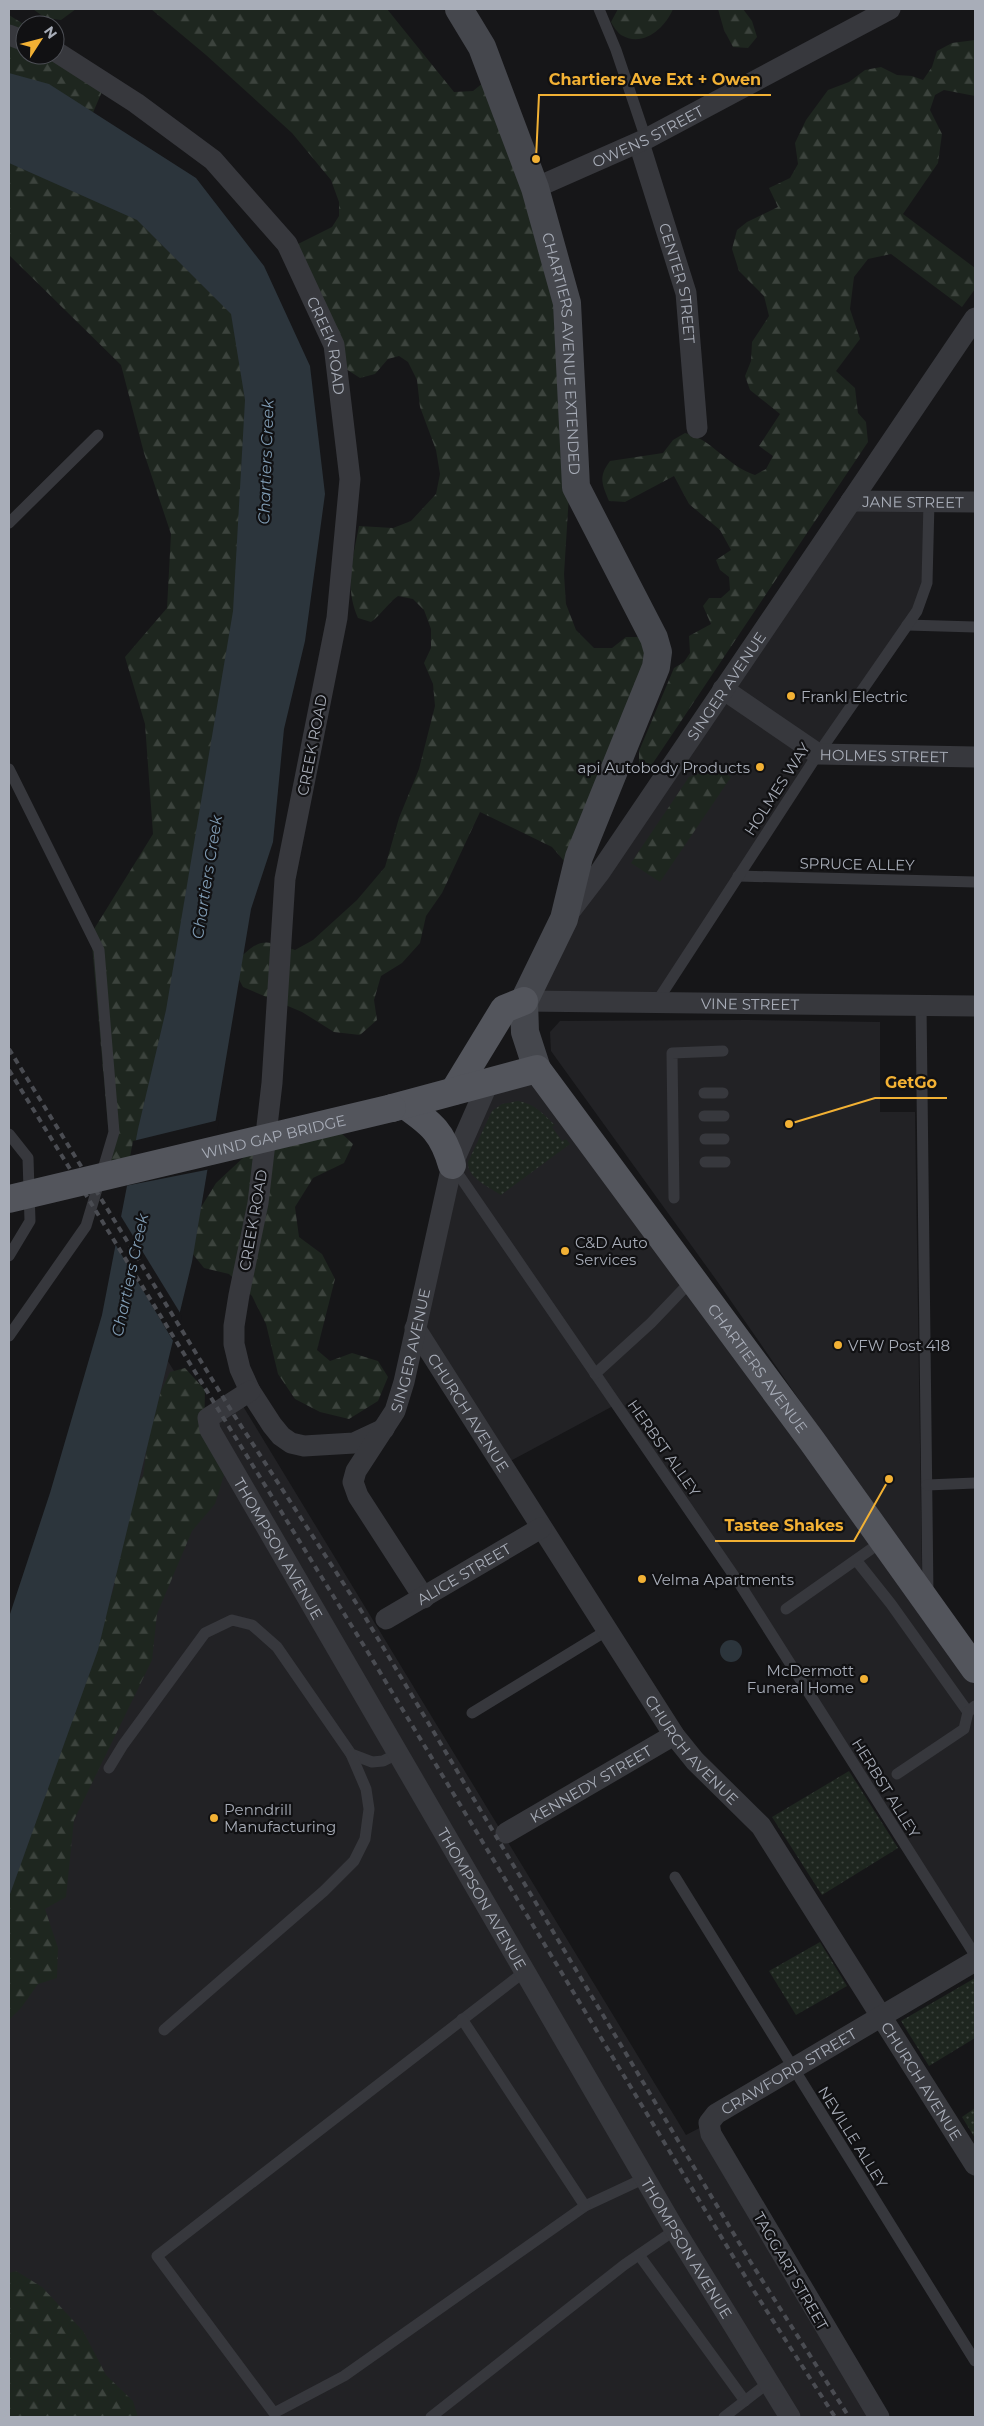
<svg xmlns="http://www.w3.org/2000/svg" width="984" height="2426" viewBox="0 0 984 2426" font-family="Montserrat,sans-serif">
<defs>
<pattern id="grass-dots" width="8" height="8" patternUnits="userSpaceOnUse" patternTransform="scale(1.25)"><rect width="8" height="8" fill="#1e261f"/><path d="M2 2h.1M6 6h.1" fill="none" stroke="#3c433d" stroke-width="1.8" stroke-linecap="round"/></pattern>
<pattern id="forest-firs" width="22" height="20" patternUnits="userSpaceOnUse" patternTransform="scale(1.25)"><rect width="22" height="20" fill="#1e261f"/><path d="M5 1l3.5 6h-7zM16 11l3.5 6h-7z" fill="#3c433d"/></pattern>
</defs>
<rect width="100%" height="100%" fill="#161618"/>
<!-- built -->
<g fill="#222225">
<path d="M851,501L929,502L927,583L917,611L656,1003L524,1001L564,919Z"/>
<path d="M748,1020L880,1022V1112H915L922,1577L717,1281L551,1051L550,1032L560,1021Z"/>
<path d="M537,1069L975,1669V1955L741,1586L615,1405L501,1466L415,1328L452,1165L489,1081Z"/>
<path d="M150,1332L208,1426L238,1398L686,2135L709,2123L879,2417H9V1748Z"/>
</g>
<!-- grass -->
<g fill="url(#grass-dots)">
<path d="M518,1101C534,1103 544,1115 555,1125L552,1127L562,1141L566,1139L570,1144L501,1195C489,1187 467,1178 468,1162L492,1111L502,1104Z"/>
<path d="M849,1771L898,1848L822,1895L772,1817Z"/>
<path d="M820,1942L847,1986L796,2015L769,1971Z"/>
<path d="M975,1978V2038L929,2066L901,2021Z"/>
<path d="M975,2108V2138L962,2117Z"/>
</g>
<!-- forest -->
<g fill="url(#forest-firs)">
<path d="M33,9H76L61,20L45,18Z"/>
<path d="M151,9H387L454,92L473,91L489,78L558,297L569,494L564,574L566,604L576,630L594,648H612L626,637H639L648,655L571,869L552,847L480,812L442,893L426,916L420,943L402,963L381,976L374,1000L377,1020L360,1035L334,1032L302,1012L243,987L237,976V961C260,937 265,940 295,950L313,940L357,900L385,867L399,818L419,769L435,706L433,684L424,663L431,648V629L424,610L413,599L398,596C387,604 382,614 371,622L358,618C344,587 353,558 359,526L393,528L411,521L436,494L440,474L436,450L420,407L417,380L408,362L399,356L388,359L375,374L360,378L346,369L292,247L332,227L339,216V202L331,180L292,133L206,55Z"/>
<path d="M618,9H673C665,28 643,48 621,35C617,32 613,26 611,22Z"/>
<path d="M718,9H743L752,21L757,37L748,48L733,47L724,30Z"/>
<path d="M9,15L25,25V55H55L109,75L78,148L229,272L297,411L152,1169L112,1171L91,934L153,834L145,724L125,657L167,608L171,534L144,453L121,365L9,255Z"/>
<path d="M975,40V96L944,90L935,95L930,110L942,134L938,163L903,214L975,268V289L962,307L891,254L868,259L854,277L850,309L860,339L836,371L855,388L858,413L866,422L868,442L651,766L642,768L639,764V751L674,668L684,662L690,653L689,636L711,624L703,606L709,598H721L730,590L729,577L720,570L716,560L731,550L720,530L689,504L674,476L625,502L609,501C602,484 598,477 610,461L663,453L673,440L685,433C712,439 727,466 755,475L766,469L773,456L759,446L780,414L750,390L745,376L751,361L752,342L769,316L764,296L739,271L732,249L737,230L747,222L778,207L769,188L790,178L798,164L795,143L806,120L828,90L849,82L865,70L881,67L897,75L912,76L923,80L932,67L937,51L952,43Z"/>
<path d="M716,768L731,777L660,882L631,863L689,777Z"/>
<path d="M339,1131L353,1144L344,1163L313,1178L295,1207L299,1237L322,1254L335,1279L317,1350L330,1361L352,1353L378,1361L388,1377L378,1401L349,1419L320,1412L295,1399L278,1374L266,1324L252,1296L229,1274L204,1268L188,1248L187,1230L216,1183L245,1156Z"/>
<path d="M185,1368L205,1390L204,1436L225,1472L215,1504L192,1531L157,1614L152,1660L74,1820L66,1897L45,1909L58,1948L57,1978L38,1984L21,2008L9,2020V1864L98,1638L115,1584L102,1566L125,1497L143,1476L148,1439L161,1391L170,1372Z"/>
<path d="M16,2271L42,2287L83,2331L106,2375L133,2401L138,2417H9V2273Z"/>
</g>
<!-- water -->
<g fill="#2c353c">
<path d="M9,73L49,84L196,178L264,266L310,366L325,494L305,641L284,729L273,842L251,909L192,1262L98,1650L9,1897V1617L50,1493L102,1315L138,1129L166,1010L233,611L245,400L231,314L137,220L9,163Z"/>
<circle cx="731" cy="1651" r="11"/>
</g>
<!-- pier -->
<g fill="#161618">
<path d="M219,1120L211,1169L125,1186L133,1141Z"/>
<path d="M119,1213L182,1316L175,1344L114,1242Z"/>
</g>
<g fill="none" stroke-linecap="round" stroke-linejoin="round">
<!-- lane -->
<g stroke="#37383d" stroke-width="11">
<path d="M599,9L616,50L646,139"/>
<path d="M9,523L98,435"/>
<path d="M907,625L975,627"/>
<path d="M9,769L99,950L114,1132L86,1226L9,1336"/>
<path d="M738,876L975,882"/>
<path d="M656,1003L818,754L917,611L927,583L929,502"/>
<path d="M921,1005L928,1595"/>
<path d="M704,1093H723"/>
<path d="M704,1116H724"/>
<path d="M9,1134L28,1158L30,1221L9,1256"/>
<path d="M705,1139H724"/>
<path d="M705,1162H725"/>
<path d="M452,1165L741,1586L975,1955"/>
<path d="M674,1198L672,1053L723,1051"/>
<path d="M595,1374L651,1323L693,1279"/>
<path d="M927,1485L975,1483"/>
<path d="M856,1560L891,1604L968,1712"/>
<path d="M786,1609L884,1540"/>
<path d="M472,1713L606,1631"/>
<path d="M109,1768L123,1745L205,1633L232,1620L252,1625L277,1647L351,1754L372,1762L383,1761L397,1754"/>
<path d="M897,1774L964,1729L968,1712L975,1706"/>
<path d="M675,1877L975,2361"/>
<path d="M524,1972L157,2256L274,2413L344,2376L585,2206L645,2178"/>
<path d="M462,2019L585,2206"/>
<path d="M164,2030L324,1891L354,1861L365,1839L369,1809L366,1789L351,1754"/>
<path d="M639,2255L745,2401"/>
<path d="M431,2417L624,2265L675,2230"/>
<path d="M724,2417L768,2383"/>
</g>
<!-- street -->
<g stroke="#37383d" stroke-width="21">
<path d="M9,35L25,41"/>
<path id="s1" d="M55,51L136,103L213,160L287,244L334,345L350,479L337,618L285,879L272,1083L258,1203L239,1295L234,1326V1344L240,1369L250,1391L272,1425L281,1436L291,1443L304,1446L354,1443L384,1429"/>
<path id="s2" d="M639,143L686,293L697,428"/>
<path id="s3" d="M535,188L646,139L890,9"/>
<path id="s4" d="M851,501L975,502"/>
<path id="s5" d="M723,689L818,754L975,757"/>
<path id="s6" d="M567,915L600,872L975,318"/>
<path id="s7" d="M524,1001L975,1006"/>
<path id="s8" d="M415,1328L674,1735L695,1761L761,1826L975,2165"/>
<path id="s9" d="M250,1391L208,1418L210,1430L675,2230L790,2417"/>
<path id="s10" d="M424,1598L358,1496L353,1482L356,1471L395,1411L404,1382L452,1165L489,1081"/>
<path id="s11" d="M386,1619L541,1528"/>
<path id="s12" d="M506,1833L674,1735"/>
<path id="s13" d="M879,2417L711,2134L709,2123L716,2114L975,1961"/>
</g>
<!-- secondary -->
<path stroke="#45474d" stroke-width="28" id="s14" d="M459,9L482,47L535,188L567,303L576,487L654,638L658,652L656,667L579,857L564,919L524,1001L525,1032L537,1069"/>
<!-- primary -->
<g stroke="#53555c" stroke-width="28">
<path d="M454,1091L504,1009L524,1001"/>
<path d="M405,1105C432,1124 443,1133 452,1165"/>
<path id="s15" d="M392,1108L537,1069L812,1441L975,1669"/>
</g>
<!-- rail -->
<g stroke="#4a4c52" stroke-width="4" stroke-dasharray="6 5" stroke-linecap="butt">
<path d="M9,1049L234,1415L362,1612L750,2261L849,2417"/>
<path d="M9,1070L369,1654L754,2291L835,2417"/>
</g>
<!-- primary-bridge -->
<path stroke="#53555c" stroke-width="28" id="s16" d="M9,1199L392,1108"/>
</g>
<!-- markers -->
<g fill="#f2b134" stroke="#111113" stroke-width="2">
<circle cx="791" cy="696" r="5"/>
<circle cx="760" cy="767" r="5"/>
<circle cx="565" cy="1251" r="5"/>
<circle cx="838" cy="1345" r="5"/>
<circle cx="642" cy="1579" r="5"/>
<circle cx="864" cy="1679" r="5"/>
<circle cx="214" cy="1818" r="5"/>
</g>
<g text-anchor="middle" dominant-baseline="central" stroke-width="4.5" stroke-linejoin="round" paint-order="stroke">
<!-- street labels -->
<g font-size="15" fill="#a8adb8" stroke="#111113">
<text stroke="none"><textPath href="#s3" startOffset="124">OWENS STREET</textPath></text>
<text stroke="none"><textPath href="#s2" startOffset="146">CENTER STREET</textPath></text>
<text stroke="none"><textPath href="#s1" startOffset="414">CREEK ROAD</textPath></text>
<text stroke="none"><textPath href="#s14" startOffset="364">CHARTIERS AVENUE EXTENDED</textPath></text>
<text stroke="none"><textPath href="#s4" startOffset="62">JANE STREET</textPath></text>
<text stroke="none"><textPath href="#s6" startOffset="279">SINGER AVENUE</textPath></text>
<text transform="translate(312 745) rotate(-79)">CREEK ROAD</text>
<text stroke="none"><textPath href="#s5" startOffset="181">HOLMES STREET</textPath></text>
<text transform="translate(777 789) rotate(-57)">HOLMES WAY</text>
<text transform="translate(857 864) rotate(1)">SPRUCE ALLEY</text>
<text stroke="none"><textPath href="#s7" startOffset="226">VINE STREET</textPath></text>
<text stroke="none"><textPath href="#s16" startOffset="272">WIND GAP BRIDGE</textPath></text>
<text transform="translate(253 1220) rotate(-80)">CREEK ROAD</text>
<text stroke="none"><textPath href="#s10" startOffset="282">SINGER AVENUE</textPath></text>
<text stroke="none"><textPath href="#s15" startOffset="522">CHARTIERS AVENUE</textPath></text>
<text stroke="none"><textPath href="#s8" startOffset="100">CHURCH AVENUE</textPath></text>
<text transform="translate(664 1448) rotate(55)">HERBST ALLEY</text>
<text stroke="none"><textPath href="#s9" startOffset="199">THOMPSON AVENUE</textPath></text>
<text stroke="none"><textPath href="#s11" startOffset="90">ALICE STREET</textPath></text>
<text stroke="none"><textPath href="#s8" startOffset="505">CHURCH AVENUE</textPath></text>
<text stroke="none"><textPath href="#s12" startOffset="98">KENNEDY STREET</textPath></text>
<text transform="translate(886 1788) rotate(58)">HERBST ALLEY</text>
<text stroke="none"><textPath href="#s9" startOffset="604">THOMPSON AVENUE</textPath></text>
<text stroke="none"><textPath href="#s13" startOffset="436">CRAWFORD STREET</textPath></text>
<text stroke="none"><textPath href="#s8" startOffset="910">CHURCH AVENUE</textPath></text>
<text transform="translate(853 2137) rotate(58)">NEVILLE ALLEY</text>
<text stroke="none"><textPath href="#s9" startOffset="1009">THOMPSON AVENUE</textPath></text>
<text transform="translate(791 2271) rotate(60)">TAGGART STREET</text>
</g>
<!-- poi labels -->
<g font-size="15" fill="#a8adb8" stroke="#111113" text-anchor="start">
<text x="801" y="696">Frankl Electric</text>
<text x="750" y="767" text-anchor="end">api Autobody Products</text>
<text x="575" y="1242">C&amp;D Auto<tspan x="575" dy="17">Services</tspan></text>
<text x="848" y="1345">VFW Post 418</text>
<text x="652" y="1579">Velma Apartments</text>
<text x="854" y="1670" text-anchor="end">McDermott<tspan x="854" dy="17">Funeral Home</tspan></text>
<text x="224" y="1809">Penndrill<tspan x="224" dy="17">Manufacturing</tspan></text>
</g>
<!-- water labels -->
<g font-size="16" font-style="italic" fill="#7f9bb3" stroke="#111113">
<text transform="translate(266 462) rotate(-88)">Chartiers Creek</text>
<text transform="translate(207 877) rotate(-81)">Chartiers Creek</text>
<text transform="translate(130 1275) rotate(-78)">Chartiers Creek</text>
</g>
</g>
<!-- callouts -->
<path fill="none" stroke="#f2b134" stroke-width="2" d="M536 159L539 95H771M789 1124L875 1098H947M889 1479L854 1541H715"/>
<g fill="#f2b134" stroke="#111113" stroke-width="2">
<circle cx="536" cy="159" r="5"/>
<circle cx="789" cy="1124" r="5"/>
<circle cx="889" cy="1479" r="5"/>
</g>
<g font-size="16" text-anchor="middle" font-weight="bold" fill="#f2b134" stroke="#111113" stroke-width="4.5" stroke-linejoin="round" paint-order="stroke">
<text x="655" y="85">Chartiers Ave Ext + Owen</text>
<text x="911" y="1088">GetGo</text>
<text x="784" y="1531">Tastee Shakes</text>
</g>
<!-- border -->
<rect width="984" height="2426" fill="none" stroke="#a8adb8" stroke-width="20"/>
<!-- north arrow -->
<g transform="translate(40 40) rotate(54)"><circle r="24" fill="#111113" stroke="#4d4f55"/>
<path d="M0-4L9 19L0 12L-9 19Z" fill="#f2b134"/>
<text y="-8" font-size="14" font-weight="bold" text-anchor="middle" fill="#a8adb8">N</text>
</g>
</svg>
